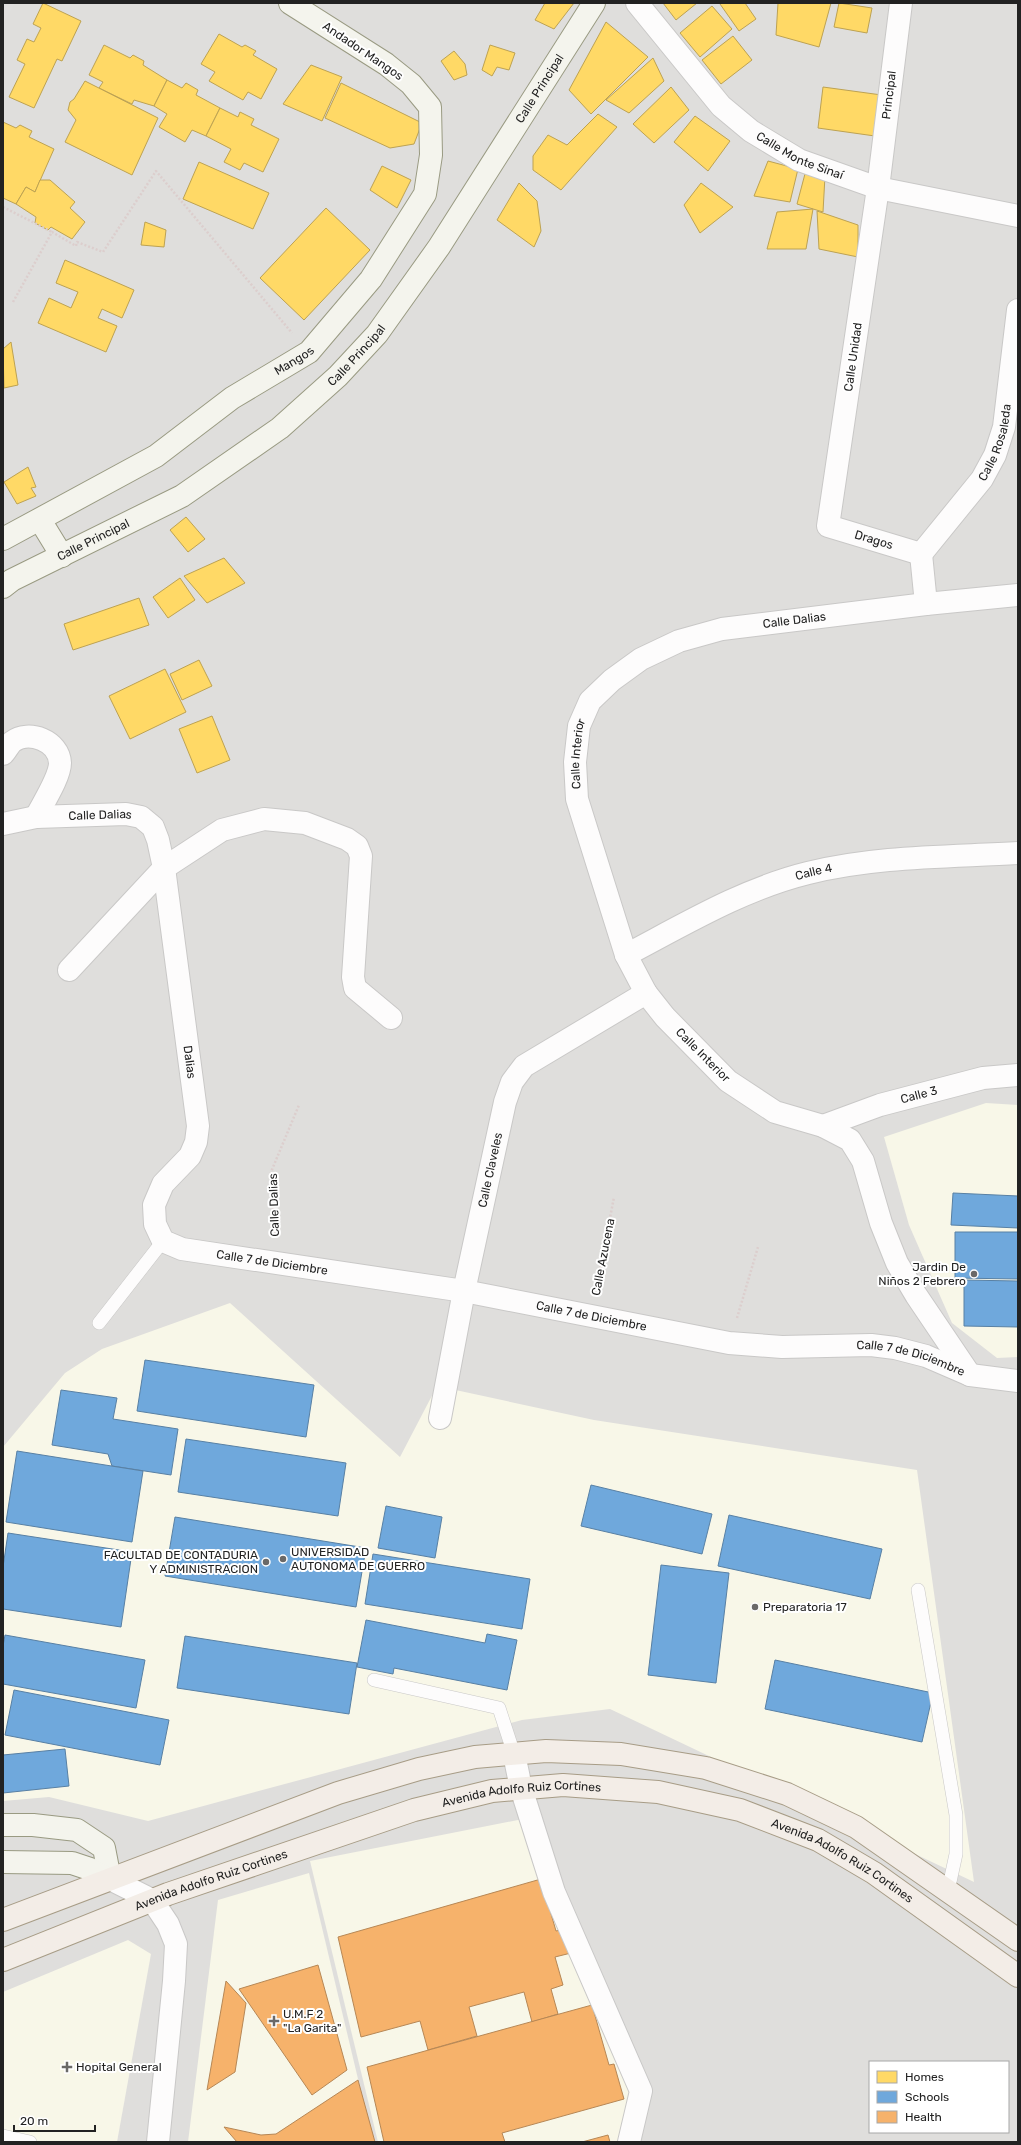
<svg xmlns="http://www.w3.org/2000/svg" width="1021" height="2145" viewBox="0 0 1021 2145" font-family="Rubik,sans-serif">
<rect width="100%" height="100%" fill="#f0eeeb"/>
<!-- residential -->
<path fill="#dfdedc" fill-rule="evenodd" d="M3,3H1018V2142H3ZM870,2062H1008V2132H870Z"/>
<!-- education -->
<g fill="#f8f7e8">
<path d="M986,1103L1018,1105V1357L997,1358L952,1323L909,1225L884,1137Z"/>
<path d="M230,1303L400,1457L437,1386L594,1420L917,1470L974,1882L610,1709L522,1720L148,1821L49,1797L3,1801V1447L65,1373L102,1349Z"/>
<path d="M523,1819L639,2090L627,2142H378L310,1861Z"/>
<path d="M309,1873L373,2142H188L218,1900Z"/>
<path d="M128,1940L151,1954L117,2142H3V1992Z"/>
</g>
<!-- parking -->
<path fill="#e0dfde" d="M3,3H15L3,24Z"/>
<!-- homes -->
<g fill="#ffd966" stroke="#bda252">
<path d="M43,3L81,21L62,61L57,59L34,108L9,97L25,64L17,60L27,39L34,42L41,28L33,24Z"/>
<path d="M545,3H574L554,29L535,20Z"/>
<path d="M663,3H697L676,20Z"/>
<path d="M721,3H745L756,19L739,31L720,4Z"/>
<path d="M778,3H831L819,47L776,35Z"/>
<path d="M839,3L872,8L867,33L834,27Z"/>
<path d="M712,6L732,29L700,57L680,33Z"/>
<path d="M606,22L648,57L591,114L569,90Z"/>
<path d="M219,34L242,47L245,45L256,51L253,55L277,69L261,99L248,92L243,100L209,81L215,72L201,64Z"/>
<path d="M733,36L752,60L721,84L702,60Z"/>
<path d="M104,45L130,58L133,55L144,61L143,65L167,80L154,106L134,100L132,104L99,88L103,82L89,75Z"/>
<path d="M490,45L515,53L509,70L497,67L492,76L482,70Z"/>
<path d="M454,51L465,64L467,75L454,80L441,61Z"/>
<path d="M653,58L664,81L629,113L606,100Z"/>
<path d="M311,65L342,77L322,121L283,104Z"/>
<path d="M167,80L182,88L186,83L198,90L196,95L220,108L206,136L192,130L185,142L159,127L167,114L154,106Z"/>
<path d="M85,81L158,118L132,175L65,142L76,120L68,110L70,102L74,99Z"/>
<path d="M341,83L422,123L414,144L390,148L325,118Z"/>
<path d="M671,87L689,110L654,143L633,124Z"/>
<path d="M823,87L889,96L882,137L818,128Z"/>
<path d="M220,108L238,117L240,112L254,119L251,125L279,139L263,172L244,163L240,170L224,162L231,149L206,136Z"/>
<path d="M598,114L617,127L561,190L533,170V156L548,135L567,145Z"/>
<path d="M695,116L730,141L708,171L674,142Z"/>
<path d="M3,122L16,128L20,125L32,131L29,137L54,149L35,192L26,187L16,204L3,198Z"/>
<path d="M768,161L798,169L790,202L754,196Z"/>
<path d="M199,162L269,193L253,229L183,199Z"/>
<path d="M382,166L411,180L397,208L370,190Z"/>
<path d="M806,170L825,176L823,212L797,204Z"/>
<path d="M40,180H50L75,202L70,208L85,222L72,239L51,227L48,230L35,223L36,217L16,204L26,187L35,192Z"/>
<path d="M519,183L537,201L541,231L534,247L497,220Z"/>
<path d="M701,183L733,207L700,233L684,205Z"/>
<path d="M326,208L370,250L304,320L260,278Z"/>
<path d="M813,209L806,249H767L777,212Z"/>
<path d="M817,211L858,225V257L819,249Z"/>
<path d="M145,222L166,230L164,247L141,245Z"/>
<path d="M65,260L134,290L122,318L102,309L98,318L117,326L106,352L38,323L49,298L71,308L78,292L56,283Z"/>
<path d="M11,342L18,385L4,388L3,349Z"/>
<path d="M28,467L36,487L31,488L36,496L17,504L4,482Z"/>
<path d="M186,517L205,539L188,552L170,530Z"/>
<path d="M224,558L245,583L207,603L184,576Z"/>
<path d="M180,578L195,600L168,618L153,597Z"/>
<path d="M139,598L149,625L73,650L64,624Z"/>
<path d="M199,660L212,686L182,700L170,674Z"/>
<path d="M165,669L186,712L130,739L109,696Z"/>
<path d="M212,716L230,760L197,773L179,729Z"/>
</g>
<!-- schools -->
<g fill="#6fa8dc" stroke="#5880a4">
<path d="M953,1193L1018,1196V1228L951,1225Z"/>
<path d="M955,1232H1018V1279L955,1278Z"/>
<path d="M964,1280L1018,1281V1327L964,1326Z"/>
<path d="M145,1360L314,1385L306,1437L137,1411Z"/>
<path d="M61,1390L117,1398L113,1419L178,1429L171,1475L112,1466L108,1454L52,1445Z"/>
<path d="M186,1439L346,1463L338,1516L178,1492Z"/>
<path d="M17,1451L143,1471L132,1542L6,1522Z"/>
<path d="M591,1485L712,1514L702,1554L581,1526Z"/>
<path d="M386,1506L442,1517L435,1558L378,1548Z"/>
<path d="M729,1515L882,1549L870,1599L718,1566Z"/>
<path d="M175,1517L366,1548L356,1607L165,1576Z"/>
<path d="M8,1533L132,1552L121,1627L3,1609V1567Z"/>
<path d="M373,1554L530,1579L522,1629L365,1604Z"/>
<path d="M661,1565L729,1573L716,1683L648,1675Z"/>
<path d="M366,1620L485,1643L487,1634L517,1640L507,1690L394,1668L393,1674L357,1667Z"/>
<path d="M5,1635L145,1660L136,1708L3,1684V1646Z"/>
<path d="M185,1636L357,1663L349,1714L177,1688Z"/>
<path d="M775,1660L933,1693L922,1742L765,1709Z"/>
<path d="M14,1690L169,1720L160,1765L5,1735Z"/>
<path d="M65,1749L69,1786L3,1793V1755Z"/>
</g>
<!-- health -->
<g fill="#f6b26b" stroke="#b68755">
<path d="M541,1879L556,1931L568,1928L575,1952L555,1957L563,1985L551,1989L558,2014L532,2022L524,1992L469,2007L477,2036L428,2050L420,2021L361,2037L338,1937Z"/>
<path d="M318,1965L347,2070L312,2095L239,1989Z"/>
<path d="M226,1981L246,2003L235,2072L207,2090Z"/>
<path d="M592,2005L609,2065L614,2064L624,2099L502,2133L505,2142H384L367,2067Z"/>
<path d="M358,2080L375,2142H237L224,2127L261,2135L276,2134Z"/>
<path d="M608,2135L610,2142H582Z"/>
</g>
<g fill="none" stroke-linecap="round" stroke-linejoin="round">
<defs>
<g id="lane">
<path d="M99,1323L163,1241"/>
<path d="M918,1590L956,1815V1854L948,1891"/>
<path d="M374,1680L499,1708L514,1754"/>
<path d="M3,2136L30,2142"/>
</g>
<g id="street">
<path id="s1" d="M637,3L721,106L751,131L799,160L878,188L1018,216"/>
<path id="s2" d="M901,3L878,188L828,526L921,554"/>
<path id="s3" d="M921,554L982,479L995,455L1004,427L1018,310"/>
<path d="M921,554L926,604"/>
<path d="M3,754C6,751 9,745 12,742C29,729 59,741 60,763C60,777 43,803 36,817"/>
<path id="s4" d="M3,824L36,817L126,814L141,817L153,827L158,840L164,868L198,1126L196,1142L190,1156L163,1184L154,1205L155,1224L163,1241L182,1249L464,1291L729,1343L782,1347L871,1345L895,1348L926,1356L970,1375L1018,1381"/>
<path id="s5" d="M626,955C685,924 743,889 808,873C875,856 949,857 1018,853"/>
<path d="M69,970L164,868L222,830L264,819L305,823L347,839L357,846L361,856L353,977L355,988L391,1018"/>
<path id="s6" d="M823,1126L880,1105L983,1078L1018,1075"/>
<path id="s7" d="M970,1375L916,1295L897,1263L881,1223L863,1161L850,1140L823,1126L775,1112L728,1081L665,1017L646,993L626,955L577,799L575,762L579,726L590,701L612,680L641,659L679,641L722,629L926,604L1018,595"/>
<path id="s8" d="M440,1418L464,1291L505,1102L512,1082L524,1066L646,993"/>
<path d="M514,1754L521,1788L554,1892L641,2091L629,2142"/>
<path d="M110,1879L152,1900L168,1924L176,1944L174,1981L158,2142"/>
</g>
<g id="secondary">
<path d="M40,520L62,556"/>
<path id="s9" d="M3,539L156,456L232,398L309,352L371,279L425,194L431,155L430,107L411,84L386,64L290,3"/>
<path id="s10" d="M3,587L12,580L182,496L280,428L338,376L377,334L439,247L594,3"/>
<path d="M3,1825H33L77,1830L104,1848L110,1879"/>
<path d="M3,1862L72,1863L90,1869L110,1879"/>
</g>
<g id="primary">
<path d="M3,1920L338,1793L419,1769L475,1757L546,1751L621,1754L706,1768L787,1794L856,1827L1018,1940"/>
<path id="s11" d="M3,1960L168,1894L414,1810L492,1791L563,1785L658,1792L740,1810L818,1840L874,1873L1018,1976"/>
</g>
</defs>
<!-- lane casing -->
<use href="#lane" stroke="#c9c8c7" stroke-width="14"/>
<!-- street casing -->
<use href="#street" stroke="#c9c8c7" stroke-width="24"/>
<!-- secondary casing -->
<use href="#secondary" stroke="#999a82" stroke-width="24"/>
<!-- primary casing -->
<use href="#primary" stroke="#a79c86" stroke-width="24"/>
<!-- path -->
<g stroke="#dccecd" stroke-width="2.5" stroke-dasharray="2 2" stroke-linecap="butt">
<path d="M3,207L52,232"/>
<path d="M13,302L52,232L76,246L77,242L103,252L156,171L292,333"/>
<path d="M275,1238L271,1172L299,1105"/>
<path d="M596,1291L614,1197"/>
<path d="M737,1318L758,1247"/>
</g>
<!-- lane -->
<use href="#lane" stroke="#fdfcfc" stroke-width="13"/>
<!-- street -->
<use href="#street" stroke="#fdfcfc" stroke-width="22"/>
<!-- secondary -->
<use href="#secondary" stroke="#f4f4ed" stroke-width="22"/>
<!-- primary -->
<use href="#primary" stroke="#f3ede7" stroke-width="22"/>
</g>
<!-- markers -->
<g fill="#6a6968" stroke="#fff" stroke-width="1.5">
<circle cx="974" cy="1274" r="4"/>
<circle cx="283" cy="1559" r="4"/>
<circle cx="266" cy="1562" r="4"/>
<circle cx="755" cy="1607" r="4"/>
<path d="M272 2015h4v4h4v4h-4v4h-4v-4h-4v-4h4z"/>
<path d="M65 2061h4v4h4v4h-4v4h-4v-4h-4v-4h4z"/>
</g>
<g text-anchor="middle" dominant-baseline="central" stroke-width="4" stroke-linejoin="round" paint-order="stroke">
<!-- street labels -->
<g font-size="12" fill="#222" stroke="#fff">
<text transform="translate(363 51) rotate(34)">Andador Mangos</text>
<text stroke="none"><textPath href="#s10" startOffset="750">Calle Principal</textPath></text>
<text transform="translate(889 95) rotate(-83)">Principal</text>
<text stroke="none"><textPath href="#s1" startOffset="227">Calle Monte Sinaí</textPath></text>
<text stroke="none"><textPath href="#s10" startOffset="426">Calle Principal</textPath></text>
<text transform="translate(853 357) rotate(-82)">Calle Unidad</text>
<text stroke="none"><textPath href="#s9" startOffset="342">Mangos</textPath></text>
<text stroke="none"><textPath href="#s3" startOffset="136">Calle Rosaleda</textPath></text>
<text stroke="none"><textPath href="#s10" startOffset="102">Calle Principal</textPath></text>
<text stroke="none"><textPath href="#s2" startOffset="576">Dragos</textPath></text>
<text stroke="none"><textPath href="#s7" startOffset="1056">Calle Dalias</textPath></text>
<text stroke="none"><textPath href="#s7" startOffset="775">Calle Interior</textPath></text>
<text stroke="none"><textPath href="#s4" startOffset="98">Calle Dalias</textPath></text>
<text stroke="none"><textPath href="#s5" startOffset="206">Calle 4</textPath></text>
<text transform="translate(703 1055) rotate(45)">Calle Interior</text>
<text stroke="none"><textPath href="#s4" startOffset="393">Dalias</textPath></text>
<text stroke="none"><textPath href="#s6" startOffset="101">Calle 3</textPath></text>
<text stroke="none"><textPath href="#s8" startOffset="253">Calle Claveles</textPath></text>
<text transform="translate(274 1205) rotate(-92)">Calle Dalias</text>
<text transform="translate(603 1257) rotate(-79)">Calle Azucena</text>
<text stroke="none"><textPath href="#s4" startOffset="700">Calle 7 de Diciembre</textPath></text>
<text stroke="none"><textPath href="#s4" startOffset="1024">Calle 7 de Diciembre</textPath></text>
<text stroke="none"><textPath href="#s4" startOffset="1348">Calle 7 de Diciembre</textPath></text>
<text stroke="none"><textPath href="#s11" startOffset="547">Avenida Adolfo Ruiz Cortines</textPath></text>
<text stroke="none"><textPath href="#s11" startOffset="883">Avenida Adolfo Ruiz Cortines</textPath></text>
<text stroke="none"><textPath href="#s11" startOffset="223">Avenida Adolfo Ruiz Cortines</textPath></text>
</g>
<!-- poi labels -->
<g font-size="12" fill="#222" stroke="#fff" text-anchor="start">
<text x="966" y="1267" text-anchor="end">Jardin De<tspan x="966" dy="14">Niños 2 Febrero</tspan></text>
<text x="291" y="1552">UNIVERSIDAD<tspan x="291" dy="14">AUTONOMA DE GUERRO</tspan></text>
<text x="258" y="1555" text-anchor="end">FACULTAD DE CONTADURIA<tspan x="258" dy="14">Y ADMINISTRACION</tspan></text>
<text x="763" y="1607">Preparatoria 17</text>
<text x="283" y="2014">U.M.F 2<tspan x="283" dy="14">"La Garita"</tspan></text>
<text x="76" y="2067">Hopital General</text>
</g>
</g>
<!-- border -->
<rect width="1021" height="2145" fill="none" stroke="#222222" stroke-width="8"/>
<!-- legend -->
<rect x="869" y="2061" width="140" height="72" fill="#ffffff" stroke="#a7a7a7"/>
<rect x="877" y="2071" width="20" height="12" fill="#ffd966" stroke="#a7a7a7"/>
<text x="905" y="2081" font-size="12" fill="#222222">Homes</text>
<rect x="877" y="2091" width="20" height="12" fill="#6fa8dc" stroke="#a7a7a7"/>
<text x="905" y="2101" font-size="12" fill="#222222">Schools</text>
<rect x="877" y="2111" width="20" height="12" fill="#f6b26b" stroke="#a7a7a7"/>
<text x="905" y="2121" font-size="12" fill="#222222">Health</text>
<!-- scale -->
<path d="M14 2125v6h81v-6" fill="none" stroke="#222222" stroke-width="2"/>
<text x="20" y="2125" font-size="12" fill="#222222" stroke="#ffffff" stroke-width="3" paint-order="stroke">20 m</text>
</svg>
